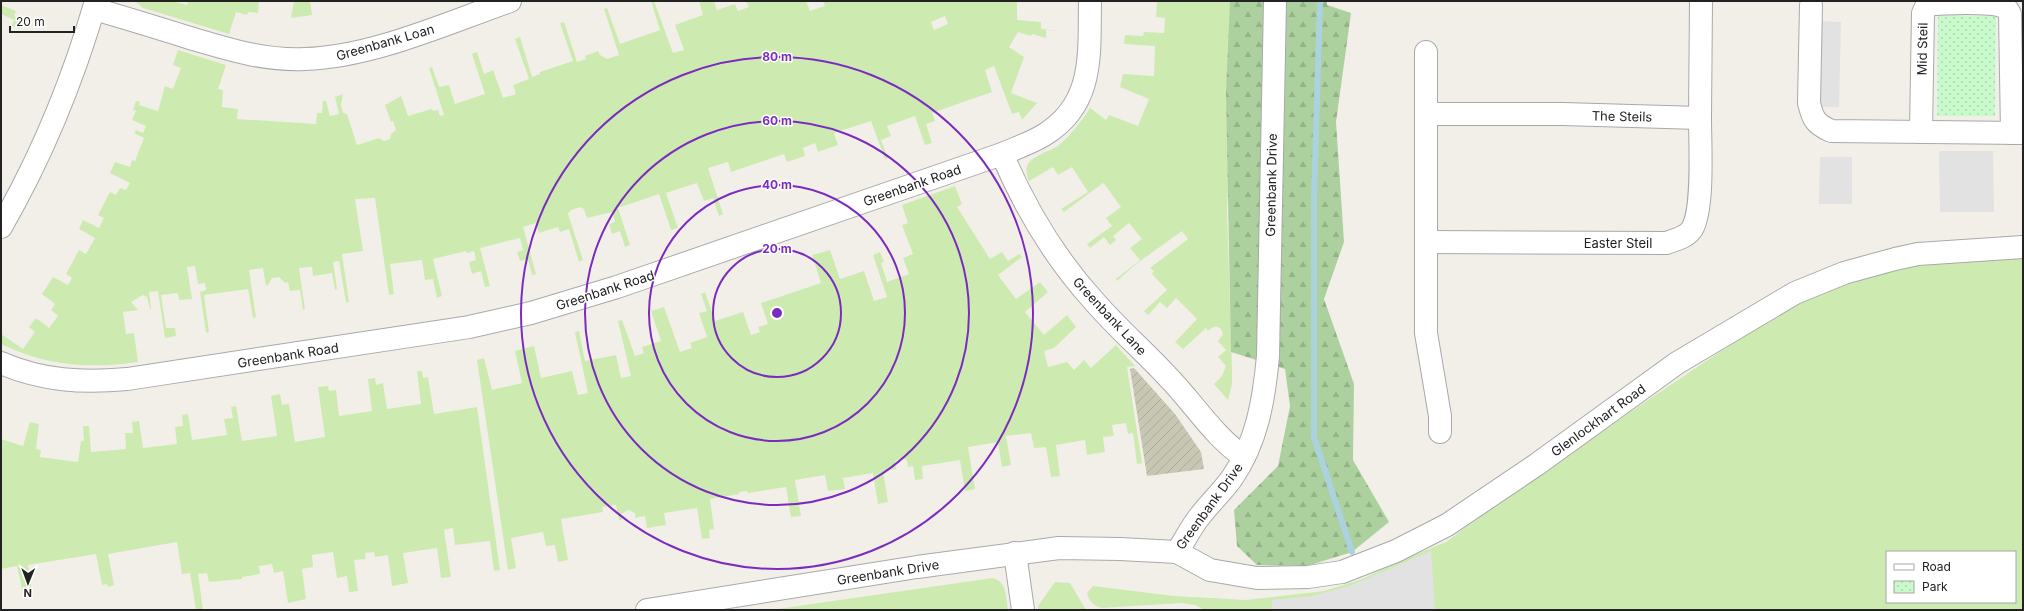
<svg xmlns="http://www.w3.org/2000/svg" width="2024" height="611" viewBox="0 0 2024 611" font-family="Inter,sans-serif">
<defs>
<pattern id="construction-furrows" width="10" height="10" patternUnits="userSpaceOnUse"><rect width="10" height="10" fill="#c7c7b4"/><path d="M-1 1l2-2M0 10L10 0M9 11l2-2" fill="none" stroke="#abab9a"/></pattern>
<pattern id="forest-firs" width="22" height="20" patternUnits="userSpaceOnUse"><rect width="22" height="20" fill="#add19e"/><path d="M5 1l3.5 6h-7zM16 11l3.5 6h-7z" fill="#95b388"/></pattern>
<pattern id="park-dots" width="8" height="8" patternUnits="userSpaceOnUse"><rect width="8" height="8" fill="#c8facc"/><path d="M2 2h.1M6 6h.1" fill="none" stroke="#acd6af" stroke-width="1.8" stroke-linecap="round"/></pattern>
</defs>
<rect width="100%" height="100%" fill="#f2efe9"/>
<!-- construction -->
<path fill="url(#construction-furrows)" d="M1134,368L1175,414L1201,452L1204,469L1147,476L1130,369Z"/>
<!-- grass -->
<g fill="#cdebb0" fill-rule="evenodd">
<path d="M135,1H172L187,5L188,1H259L258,13L248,12L247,15L236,12L229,34L143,8Z"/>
<path d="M294,1H310L312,15L291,18Z"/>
<path d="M651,1H654L673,53L684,50L675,25L703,15L699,1H714L717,10L735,4L738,11L749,7L746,1H806L810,11L825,6L823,1H1017V20L1041,22V29L1060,31L1046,30V38L1032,34L1031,36L1018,32L1009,47L1024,57L1011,93L1037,103L1022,120L1019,112L1012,114L994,66L985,70L992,92L932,113L935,121L926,124L932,143L925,145L915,116L887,126L891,136L881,140L888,158L885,159L871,121L834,133L838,145L818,152L815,143L803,148L805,156L787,162L784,154L731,172L728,162L708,168L723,214L719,216L713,198L704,201L697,183L666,193L678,228L671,230L659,194L618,208L630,245L625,247L620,231L612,234L609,224L615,222L612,212L587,218L584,209L580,207L571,210L568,214L583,260L579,262L569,229L560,232L558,227L539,233L536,223L523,227L536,274L532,275L528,259L520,261L517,252L523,250L520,238L480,248L490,286L485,287L481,271L472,274L469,262L476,260L474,251L467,253L466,251L433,259L442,296L437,298L433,279L425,280L422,260L390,264L394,294L389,295L375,198L355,199L363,251L342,254L349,302H346L339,261L333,262L337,289L335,290L332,273L313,276L312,267L299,268L305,309L303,310L300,290L290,291L288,282L285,283L279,277L272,278L268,285L266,286L263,268L249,270L256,317L253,318L248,289L204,295L209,332L206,333L200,292L206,290L205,283L198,284L195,266L187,267L192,299L179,300L178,293L161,295L166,328H175L176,336L165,338L158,291L149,292L151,309H150L147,297L143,295L131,302L138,310L123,312L126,334L134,333L138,362C88,369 47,366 1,344V334L23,349L35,332L29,327L36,318L49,328L58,316L51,310L55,304L42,294L53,277L68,285L72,278L66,274L79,250L86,254L95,238L79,229L83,220L99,228L104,218L98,215L110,192L116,195L120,188L126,190L130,183L110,173L115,162L130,167L132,160L135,161L144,138L134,133L136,130L143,133L146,126L132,120L136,111L133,110L136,101L140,102L139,105L158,111L165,86L173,89L181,68L173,65L178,50L226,65L218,89L223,90L222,107L238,109L237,119L316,124L317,113H322L323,101H326L330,116L339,114L335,97L343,94L341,105L343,113L347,114L357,145L379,138L384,141L390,139L391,134L396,130L393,121L391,122L385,105L401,96L408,116L432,109L433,111L438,110L440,116L444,115L429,68L432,67L439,87L449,85L455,104L485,94L472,54L477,52L484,74L493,70L503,98L516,94L513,85L529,79L515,39L520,37L532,77L540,74V72L573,61L560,23L564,22L577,62L586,59L585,56L598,51L600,55L607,59L619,55L604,9L607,8L620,44L660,30ZM945,16L948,24L934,30L931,22Z"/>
<path d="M1157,1H1236L1227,211L1232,370V384L1228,400L1214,384L1222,376L1226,366L1218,357L1226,350L1218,341L1223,334C1221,325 1214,325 1208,331L1206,328L1183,349L1175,342L1197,319L1176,298L1167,308L1160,302L1148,315L1144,311L1167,290L1152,274L1154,271L1150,268L1188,239L1182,231L1136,264L1117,281L1116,279L1140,260L1130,248L1142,239L1129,223L1113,236L1116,240L1110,245L1104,237L1090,248L1087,244L1112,226L1106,218L1121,207L1105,185L1103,183L1064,212L1061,209L1088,192L1072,167L1058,175L1053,167L1029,181C1027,176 1025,169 1028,164C1034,155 1050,151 1058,146C1071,135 1081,122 1090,108L1106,120L1109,115L1138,126L1149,99L1120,87L1123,74L1154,76L1155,46L1124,44L1125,35L1143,36L1144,32L1164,33L1165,18L1156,17Z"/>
<path d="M1,5L16,11L14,16L23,20L20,29L12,26L14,20L1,14Z"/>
<path d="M955,186L962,204L957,207L990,259L1002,252L1008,261L1019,254L1022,257L998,275L1016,299L1040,282L1048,292L1025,312L1044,335L1067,315L1076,327L1054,348L1044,351L1048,367L1067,362L1074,370L1084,360L1091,368L1116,345L1135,366L1127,367L1142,463L1137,464L1133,433L1128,434L1126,423L1112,425L1114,436L1103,437L1105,452L1087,455L1085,440L1056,445L1060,476L1051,477L1046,447L1034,448L1031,433L1006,436L1011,465L1002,467L998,442L968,447L975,489L965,491L960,460L922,466L923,479L915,480L913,466L908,467L907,461L905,459L897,460L895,462L896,469L883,471L888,502L878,504L873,473L843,478L845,489L828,491L825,475L795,480L801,516L791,517L786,487L748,493L747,491L739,492V494L710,499L714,529L709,530L710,538L702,539L697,508L664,513L666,525L647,528L645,516L635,518V513L628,510L621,514L622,520H619L616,505L602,507L603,512L561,519L568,560L558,562L555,545L546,546L543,532L511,538L516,568L508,570L477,360L484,358L492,390L522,383L515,351L534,346L541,378L572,371L578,395L588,393L575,332L579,331L585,361L616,355L621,378L631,376L618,321L622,320L635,356L644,353L642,347L661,341L651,311L664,307L680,352L692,348L690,343L707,337L699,313L707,311L701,294L705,292L715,321L743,312L751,335L760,332L758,327L768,324L761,303L821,283L812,255L830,250L840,279L864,271L874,301L887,297L873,255L880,252L884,262L881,263L887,282L909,274L903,258L913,254L902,225L908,223L902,205Z"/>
<path d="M2023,258V610H1204L1195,605L1182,603L1102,608C1093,606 1089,601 1087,593L1093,586L1174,596L1246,600L1324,591L1362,579L1402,560L1446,542L1508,496L1645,402L1748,333L1812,296L1852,281L1918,265L1955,261ZM1887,552H2015V602H1887Z"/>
<path d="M417,371H422L423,378L428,377L434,414L477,407L500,570L494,571L490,541L455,545L453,528L444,530L451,577L441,578L437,548L403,553L408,583L392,586L388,555L375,557L374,552L365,553L366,559L354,560L358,591L349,592L347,576L337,578L333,552L312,555L313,567L302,569L306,599L288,603L283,571L274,573L272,564L259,566L260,574L242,577V579L209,582L207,573L198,574L203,610H196L190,573L182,574L177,542L108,554L114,585L108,587L107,584L102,585L96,554L28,565L33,597L24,598L17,566L1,569V439L23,446L30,422L39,424L36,449L41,450L40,457L78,462L81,441H84L83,426H89L91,452L126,449L125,433H133L132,422L139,421L143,448L177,444L175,427L183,426L182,415L188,414L192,440L227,435L224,419L233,418L231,407L236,406L242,441L277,436L271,396L280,394L282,405L289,404L295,442L325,437L318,387L328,386L329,391L336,390L339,416L372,411L368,379L375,378L376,385L383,383L387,409L421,404Z"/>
<path d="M993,578C1007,582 1006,597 1008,610H770Z"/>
<path d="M1055,582L1070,583L1086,610H1038V606Z"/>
</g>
<!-- forest -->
<path fill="url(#forest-firs)" d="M1230,1H1327V5L1351,13L1336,122L1344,242L1324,299L1354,384L1353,460L1389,522L1352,552L1307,566L1257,565L1237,546L1234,510L1278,466L1290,406L1285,369L1231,352L1226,92Z"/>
<!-- park -->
<path fill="url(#park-dots)" d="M1938,15L1996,16L1995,116H1937Z"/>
<!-- parking -->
<g fill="#e2e2e2">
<path d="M1820,21L1841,22L1839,107H1818Z"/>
<path d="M1939,151H1993L1994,212H1940Z"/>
<path d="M1820,157H1852V204H1819Z"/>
<path d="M1431,551L1435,610H1272V600L1312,596L1350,586Z"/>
</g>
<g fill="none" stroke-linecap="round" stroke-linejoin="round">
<!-- stream -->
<path stroke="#aad3df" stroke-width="6" d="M1320,1L1314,197V437L1352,552"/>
<defs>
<g id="minor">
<path d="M1811,5L1809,103C1813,120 1816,124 1831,131L2023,133"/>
<path d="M94,9C126,18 158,28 190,38C227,49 265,61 305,59C372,57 447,23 510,1"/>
<path d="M1426,52V333L1440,416V432"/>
<path d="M1426,114H1563L1700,118L1701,1"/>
<path d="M1921,132L1923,13L1927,5C1941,3 1992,1 2004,7C2007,8 2008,11 2010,14L2012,133"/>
<path d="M1002,154C1025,208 1054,257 1093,300C1116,327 1143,350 1167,376C1193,402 1213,436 1244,457"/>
<path d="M1426,242L1666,243C1675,240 1687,237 1692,229C1704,209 1700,143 1700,118"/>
<path d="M1,363C42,381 83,383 127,379L469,327L531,313L617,287L1002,154C1016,148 1031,143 1044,135C1095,104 1089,54 1090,1"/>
<path d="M1177,552C1185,540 1191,527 1200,516C1210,503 1222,492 1232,478C1257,442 1264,400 1268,356L1275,1"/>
</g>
<g id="tertiary">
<path d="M1,227C42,156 73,80 96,1"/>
<path d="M1015,553L1023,610"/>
<path d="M647,610L917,567L1059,548L1120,549L1177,552L1210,570L1257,578L1308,577L1342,572L1396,551L1447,525L1536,465L1677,363L1795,293L1844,273L1895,259L1918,254L2023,247"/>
</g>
</defs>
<!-- minor casing -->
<use href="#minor" stroke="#a9a9a9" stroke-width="24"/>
<!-- tertiary casing -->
<use href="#tertiary" stroke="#a9a9a9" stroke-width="24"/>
<!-- minor -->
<use href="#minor" stroke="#fff" stroke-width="22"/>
<!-- tertiary -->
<use href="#tertiary" stroke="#fff" stroke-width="22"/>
</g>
<!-- distance rings -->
<g fill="none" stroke="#7b2cbf" stroke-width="2">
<circle cx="777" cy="313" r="64"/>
<circle cx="777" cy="313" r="128"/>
<circle cx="777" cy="313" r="192"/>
<circle cx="777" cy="313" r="256"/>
</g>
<g text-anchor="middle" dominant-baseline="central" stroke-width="3" stroke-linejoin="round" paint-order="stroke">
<!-- street labels -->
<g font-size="13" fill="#222" stroke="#fff">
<text transform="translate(385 42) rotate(-16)">Greenbank Loan</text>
<text transform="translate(1922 49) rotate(-89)">Mid Steil</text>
<text transform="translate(1622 116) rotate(1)">The Steils</text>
<text transform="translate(912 185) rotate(-19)">Greenbank Road</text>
<text transform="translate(1271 185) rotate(-89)">Greenbank Drive</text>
<text x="1618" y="243">Easter Steil</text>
<text transform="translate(605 290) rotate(-18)">Greenbank Road</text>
<text transform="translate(1110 316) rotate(47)">Greenbank Lane</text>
<text transform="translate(288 355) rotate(-9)">Greenbank Road</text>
<text transform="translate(1598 420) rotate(-36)">Glenlockhart Road</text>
<text transform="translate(1209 506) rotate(-54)">Greenbank Drive</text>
<text transform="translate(888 572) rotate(-9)">Greenbank Drive</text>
</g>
</g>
<circle cx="777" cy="313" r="6" fill="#7b2cbf" stroke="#fff" stroke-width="2"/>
<g font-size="12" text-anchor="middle" font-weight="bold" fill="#7b2cbf" stroke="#fff" stroke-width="3" stroke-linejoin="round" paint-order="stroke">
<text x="777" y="61">80 m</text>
<text x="777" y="125">60 m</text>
<text x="777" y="189">40 m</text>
<text x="777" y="253">20 m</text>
</g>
<!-- border -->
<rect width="2024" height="611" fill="none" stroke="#222222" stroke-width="4"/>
<!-- legend -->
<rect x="1886" y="551" width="130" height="52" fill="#ffffff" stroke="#a7a7a7"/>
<rect x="1894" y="564" width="20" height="6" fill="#ffffff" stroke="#a7a7a7"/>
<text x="1922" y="571" font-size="12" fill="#222222">Road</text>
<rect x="1894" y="581" width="20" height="12" fill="url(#park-dots)" stroke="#a7a7a7"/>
<text x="1922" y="591" font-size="12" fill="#222222">Park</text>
<!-- north arrow -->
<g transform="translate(28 583) rotate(181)" stroke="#ffffff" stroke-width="3" paint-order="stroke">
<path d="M0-3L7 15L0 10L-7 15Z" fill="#222222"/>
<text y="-6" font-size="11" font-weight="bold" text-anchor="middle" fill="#222222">N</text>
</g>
<!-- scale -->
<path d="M10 26v6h64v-6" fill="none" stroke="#222222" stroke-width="2"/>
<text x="16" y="26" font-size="12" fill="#222222" stroke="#ffffff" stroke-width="3" paint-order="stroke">20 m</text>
</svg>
